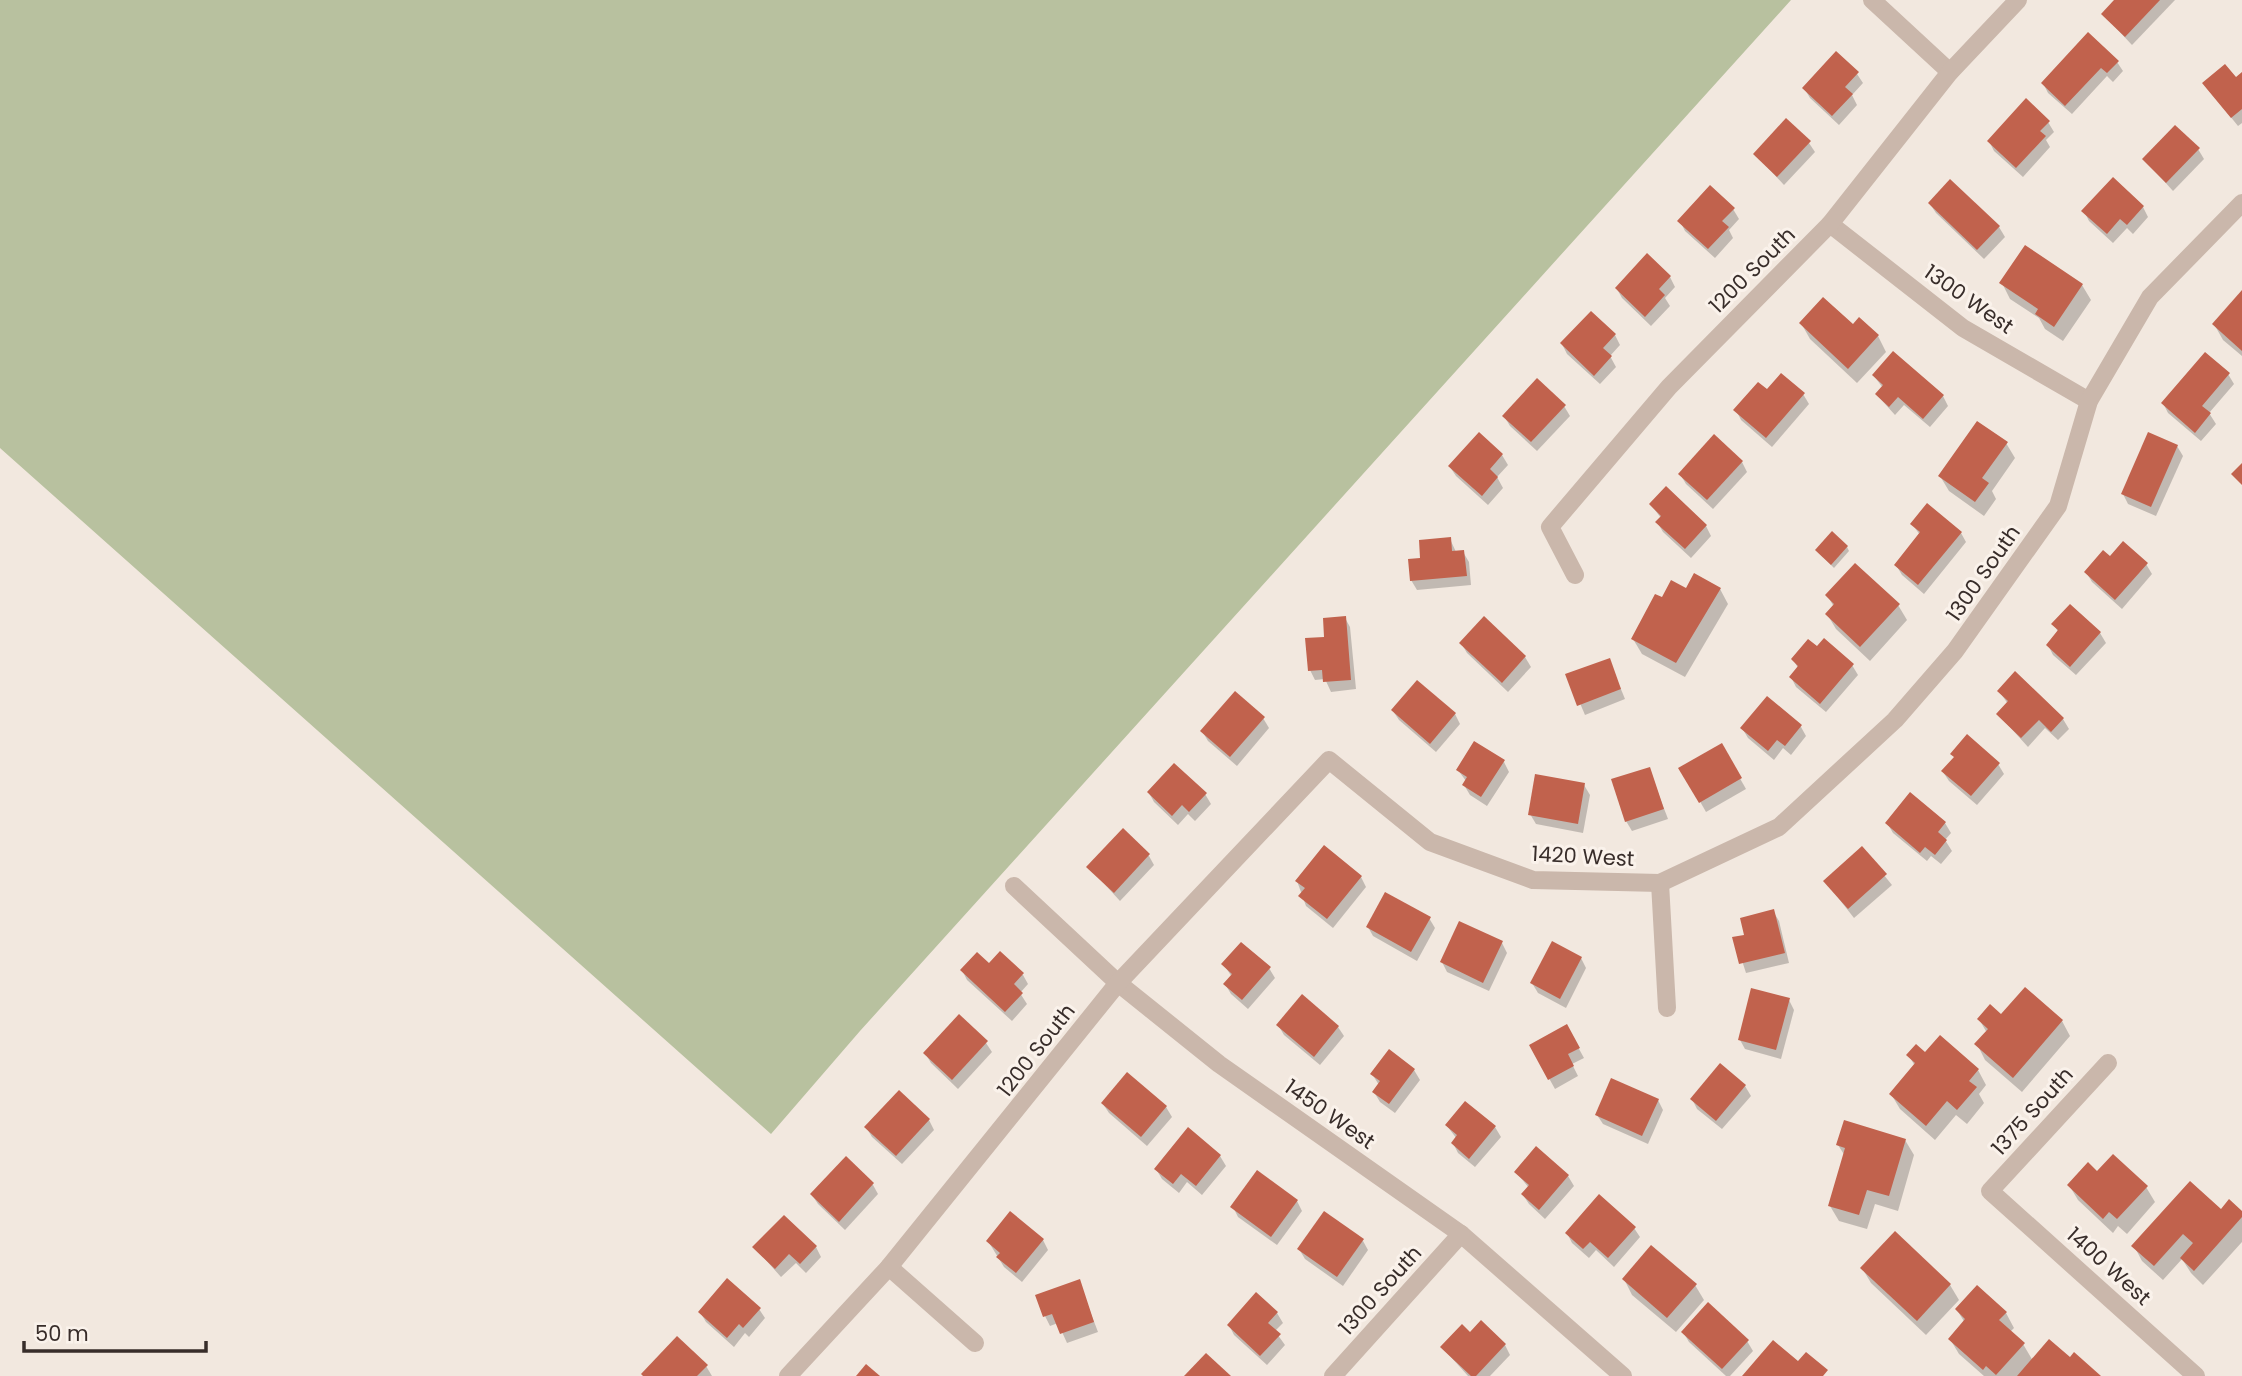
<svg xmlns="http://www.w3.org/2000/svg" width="2242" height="1376" viewBox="0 0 2242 1376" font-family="Poppins,sans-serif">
<rect width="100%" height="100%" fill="#f2e8df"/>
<!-- green -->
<path fill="#b8c19f" d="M0,0H1791L860,1031L771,1134L0,448Z"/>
<!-- shadow -->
<g fill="#0003">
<path d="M2117,0H2175L2132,45L2103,14Z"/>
<path d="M2117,62L2123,71L2113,82L2107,76L2072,114L2048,93L2043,83Z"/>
<path d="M1857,74L1863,83L1852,95L1857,105L1839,125L1810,98L1804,88Z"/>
<path d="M2242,74V123L2238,126L2204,84L2235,80Z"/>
<path d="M2048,122L2054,132L2046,140L2050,147L2023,177L1994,151L1989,141Z"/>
<path d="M1809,143L1815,152L1784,185L1755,154Z"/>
<path d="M2198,149L2204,159L2173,191L2144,159Z"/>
<path d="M1930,204L1999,227L2005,237L1984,259L1936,213Z"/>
<path d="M2143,207L2148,217L2133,234L2127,228L2113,243L2089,221L2084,211Z"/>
<path d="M1733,209L1739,219L1729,230L1733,238L1715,258L1685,231L1680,221Z"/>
<path d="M1670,277L1675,287L1665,298L1670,306L1651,326L1622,298L1617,289Z"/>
<path d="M2002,283L2082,285L2091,300L2063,341L2045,329L2039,318L2010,299Z"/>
<path d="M2242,293V356L2223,340L2214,324Z"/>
<path d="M1801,323L1853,327L1878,336L1886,352L1857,383L1810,339Z"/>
<path d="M1615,335L1620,345L1610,356L1616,367L1600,384L1567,354L1562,344Z"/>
<path d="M2228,374L2234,384L2209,413L2216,424L2201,441L2168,413L2163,403Z"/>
<path d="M1874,376L1943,396L1948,406L1930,427L1904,405L1895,415L1877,395L1883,388Z"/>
<path d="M1767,392L1803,394L1809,404L1772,447L1741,420L1736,410Z"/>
<path d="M1564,406L1570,416L1537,451L1510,426L1504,416Z"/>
<path d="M2006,443L2015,458L1992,491L1996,499L1984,516L1949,491L1940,476Z"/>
<path d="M2177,446L2183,456L2156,516L2128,504L2123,494Z"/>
<path d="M1502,455L1508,465L1497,477L1503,488L1488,505L1456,476L1450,467Z"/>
<path d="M1742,462L1747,472L1713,509L1686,484L1680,474Z"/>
<path d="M1651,505L1706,526L1711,536L1691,558L1663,532L1657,522L1661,518Z"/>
<path d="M1912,524L1961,533L1966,542L1924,594L1902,575L1896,565L1920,535Z"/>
<path d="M1450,539L1456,552H1463L1469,562L1471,585L1417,590L1411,580L1422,559Z"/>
<path d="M1847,547L1849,551L1834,568L1817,551Z"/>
<path d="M2110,558L2146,564L2152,574L2122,609L2092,582L2086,572Z"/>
<path d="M1720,589L1728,604L1685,677L1642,654L1633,639L1663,600L1687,591Z"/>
<path d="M1827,595L1898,605L1907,620L1870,661L1836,629L1827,614L1834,607Z"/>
<path d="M2070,606L2100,633L2106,643L2076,675L2053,655L2048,645L2059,633L2053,624Z"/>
<path d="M1345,618L1350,627L1356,689L1331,692L1325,679L1315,680L1310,670Z"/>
<path d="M1461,643L1525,657L1531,667L1508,692L1467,653Z"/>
<path d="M1793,659L1852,665L1858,675L1826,712L1796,687L1791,677L1798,668Z"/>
<path d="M1609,660L1625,699L1585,715L1568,675Z"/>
<path d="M1999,691L2063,719L2069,729L2058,740L2045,728L2028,747L1998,714L2008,704Z"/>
<path d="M1768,699L1801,727L1806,736L1791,755L1783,748L1774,760L1748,738L1742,728Z"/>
<path d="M1393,711L1455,714L1460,724L1436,752L1399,720Z"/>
<path d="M1263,718L1269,728L1237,766L1208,741L1202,731Z"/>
<path d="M1721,745L1746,789L1706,812L1681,768Z"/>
<path d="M1504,762L1509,772L1487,806L1470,795L1464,785L1466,781L1458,770Z"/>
<path d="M1998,764L2004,774L1977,805L1949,781L1943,772Z"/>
<path d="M1649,769L1668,819L1632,831L1626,821Z"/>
<path d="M1584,785L1590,795L1583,833L1536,824L1530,814Z"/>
<path d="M1149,793L1205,794L1211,804L1195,821L1188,814L1178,825L1154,802Z"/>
<path d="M1887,823H1945L1951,833L1945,840L1952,851L1941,864L1931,856L1927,861L1893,833Z"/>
<path d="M1123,831L1149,856L1154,865L1120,901L1089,867Z"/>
<path d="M1862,848L1892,885L1854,918L1825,881Z"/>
<path d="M1361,877L1366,887L1333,928L1306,906L1297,881Z"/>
<path d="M1773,911L1779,921L1789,963L1746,973L1735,939L1746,936Z"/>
<path d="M1429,918L1435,928L1417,961L1373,936L1368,927Z"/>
<path d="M1502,943L1507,953L1489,991L1447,972L1442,962Z"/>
<path d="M1581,958L1586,968L1566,1008L1538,993L1532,983Z"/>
<path d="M1224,965L1269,968L1275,978L1248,1009L1231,994L1225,984L1232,977Z"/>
<path d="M989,966L1023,975L1028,984L1020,993L1027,1004L1012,1021L967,980L962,970Z"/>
<path d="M1789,1000L1794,1010L1781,1059L1745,1049L1740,1040Z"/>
<path d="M2001,1016L2062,1021L2070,1036L2022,1092L1985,1060L1977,1044L1987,1033L1979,1019Z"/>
<path d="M1278,1025L1338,1027L1344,1036L1320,1065L1284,1035Z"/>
<path d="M1567,1027L1584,1058L1572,1064L1578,1076L1555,1089L1531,1046Z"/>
<path d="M986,1043L992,1052L958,1089L931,1063L925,1053Z"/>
<path d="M1925,1054L1978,1070L1986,1085L1979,1094L1984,1103L1967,1124L1956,1115L1935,1140L1900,1109L1891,1094L1915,1066L1909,1056Z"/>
<path d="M1720,1065L1745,1086L1751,1096L1722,1129L1697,1109L1692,1099Z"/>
<path d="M1414,1070L1420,1080L1395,1113L1380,1102L1374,1092L1379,1085L1372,1074Z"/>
<path d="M1128,1075L1166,1107L1172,1117L1147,1146L1109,1113L1103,1104Z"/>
<path d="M1658,1100L1663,1110L1648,1144L1603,1124L1597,1115Z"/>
<path d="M1466,1103L1495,1127L1501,1137L1475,1167L1458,1153L1453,1143L1457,1139L1447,1126Z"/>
<path d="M929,1120L934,1130L902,1164L872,1137L866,1127Z"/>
<path d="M1188,1130L1220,1156L1226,1166L1202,1195L1187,1182L1179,1193L1162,1179L1156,1169Z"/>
<path d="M1905,1140L1914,1155L1898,1211L1875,1204L1867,1229L1839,1221L1830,1206L1845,1156L1838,1145Z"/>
<path d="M846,1159L873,1185L878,1194L845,1230L818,1204L812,1195Z"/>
<path d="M1516,1172L1568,1176L1574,1186L1545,1219L1529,1204L1523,1195L1529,1188Z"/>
<path d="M2097,1173L2146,1187L2155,1202L2127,1234L2118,1226L2113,1233L2078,1200L2069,1185Z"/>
<path d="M1297,1201L1302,1211L1277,1245L1238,1217L1233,1207Z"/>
<path d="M2221,1211L2242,1213V1242L2203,1285L2191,1273L2182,1259L2163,1280L2142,1261L2134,1246Z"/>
<path d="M1634,1228L1640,1237L1614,1267L1596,1250L1589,1258L1572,1243L1567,1233Z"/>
<path d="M1043,1240L1048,1250L1022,1282L1004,1267L988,1241Z"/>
<path d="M1363,1241L1368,1250L1343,1286L1305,1259L1299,1249Z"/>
<path d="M816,1247L821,1257L806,1273L796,1263L781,1277L755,1248Z"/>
<path d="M1862,1268L1950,1285L1959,1300L1926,1335L1871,1283Z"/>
<path d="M1624,1279L1695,1285L1704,1300L1676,1332L1632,1295Z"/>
<path d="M1079,1282L1098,1332L1067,1343L1058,1323L1050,1326L1045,1316Z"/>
<path d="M759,1309L765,1318L749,1337L745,1333L734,1347L706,1322L700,1312Z"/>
<path d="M1957,1310L2006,1313L2014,1328L2010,1332L2023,1344L2033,1361L2070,1359L2098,1376H1984L1959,1354L1950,1339L1965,1323Z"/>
<path d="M1277,1313L1283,1323L1275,1331L1285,1345L1267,1365L1234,1335L1229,1325Z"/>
<path d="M1683,1332L1747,1341L1753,1351L1730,1376H1726L1689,1342Z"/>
<path d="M1470,1334L1505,1345L1510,1355L1490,1376H1468L1442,1347Z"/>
<path d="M706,1366L712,1376H644Z"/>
</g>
<!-- building -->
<g fill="#c1624d">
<path d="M2114,0H2160L2125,37L2101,14Z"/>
<path d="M2088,32L2119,61L2107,73L2101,68L2065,106L2041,83Z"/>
<path d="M1836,51L1859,72L1845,87L1853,94L1832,116L1802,88Z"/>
<path d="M2225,64L2236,77L2242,72V109L2231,118L2202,83Z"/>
<path d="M2026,98L2050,121L2040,131L2046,136L2016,168L1987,141Z"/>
<path d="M1786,118L1811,141L1777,177L1753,154Z"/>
<path d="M2175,125L2200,148L2166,183L2142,159Z"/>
<path d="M2113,177L2144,206L2127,225L2120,219L2107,234L2081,211Z"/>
<path d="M1950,179L2000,226L1977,250L1928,203Z"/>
<path d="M1710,185L1735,208L1722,221L1729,227L1708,249L1677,221Z"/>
<path d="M2025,245L2083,284L2054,327L2035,314L2038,309L1999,283Z"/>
<path d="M1647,253L1671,276L1659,289L1665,295L1645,317L1615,288Z"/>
<path d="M2242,290V351L2212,324Z"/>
<path d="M1823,297L1853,324L1859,317L1879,335L1848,369L1799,323Z"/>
<path d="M1591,311L1616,334L1603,348L1612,356L1594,376L1560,343Z"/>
<path d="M1893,351L1944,395L1923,419L1898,397L1889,407L1875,394L1883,385L1872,375Z"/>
<path d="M2205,352L2230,373L2202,406L2211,413L2195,433L2161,403Z"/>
<path d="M1781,373L1805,393L1766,438L1733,410L1758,382L1767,389Z"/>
<path d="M1537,378L1566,405L1531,442L1502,416Z"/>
<path d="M1977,421L2008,442L1982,478L1989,483L1975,502L1938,476Z"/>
<path d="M1479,432L1503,454L1490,469L1498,477L1482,496L1448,466Z"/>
<path d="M2148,432L2178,445L2151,507L2121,494Z"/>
<path d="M1714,434L1743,461L1707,500L1678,474Z"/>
<path d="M2242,463V485L2231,474Z"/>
<path d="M1666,486L1707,525L1685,549L1655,522L1661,516L1649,504Z"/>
<path d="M1927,503L1962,532L1918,585L1894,565L1920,532L1910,524Z"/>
<path d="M1832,531L1848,546L1831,565L1815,550Z"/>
<path d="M1451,537L1452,551L1464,550L1467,576L1410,581L1408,559L1420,558L1419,540Z"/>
<path d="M2123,541L2148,563L2115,600L2084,572L2103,550L2110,556Z"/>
<path d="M1855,563L1900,604L1860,647L1825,614L1834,604L1825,595Z"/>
<path d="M1694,573L1721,588L1676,663L1631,639L1655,594L1662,597L1671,580L1686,588Z"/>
<path d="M2070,604L2101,632L2070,667L2046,645L2058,630L2051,624Z"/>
<path d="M1346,616L1351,680L1323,682L1322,670L1308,671L1305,638L1324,637L1323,618Z"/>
<path d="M1484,616L1526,656L1502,683L1459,643Z"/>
<path d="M1824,638L1854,664L1820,704L1789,677L1798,666L1791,659L1808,639L1817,646Z"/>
<path d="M1610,658L1621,689L1577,706L1565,674Z"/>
<path d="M2015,671L2064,718L2051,732L2039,720L2021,738L1996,714L2008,701L1997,691Z"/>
<path d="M1417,680L1456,713L1430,744L1391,710Z"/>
<path d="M1235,691L1265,717L1230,757L1200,731Z"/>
<path d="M1767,696L1802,725L1785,746L1777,740L1768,751L1740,728Z"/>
<path d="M1967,734L2000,763L1971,796L1941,771L1954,757L1950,754Z"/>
<path d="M1474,741L1505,760L1481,797L1462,785L1467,777L1456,770Z"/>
<path d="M1722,743L1742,778L1699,803L1678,768Z"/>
<path d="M1174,763L1207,793L1189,812L1182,805L1172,816L1147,792Z"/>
<path d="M1650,767L1664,809L1625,822L1611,779Z"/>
<path d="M1535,774L1585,783L1578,824L1528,815Z"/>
<path d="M1910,792L1946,822L1938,832L1947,840L1935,855L1925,847L1920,853L1885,823Z"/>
<path d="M1123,828L1150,854L1114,893L1086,867Z"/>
<path d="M1324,845L1362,876L1327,919L1298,896L1305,888L1295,881Z"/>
<path d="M1862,846L1887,874L1848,909L1823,881Z"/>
<path d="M1385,892L1431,917L1411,952L1366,927Z"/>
<path d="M1774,909L1785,953L1739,964L1732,937L1744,935L1740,918Z"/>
<path d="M1459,921L1503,941L1483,983L1440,962Z"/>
<path d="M1552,941L1582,957L1560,999L1530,983Z"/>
<path d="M1241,942L1271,967L1242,1000L1223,984L1232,974L1221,964Z"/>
<path d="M1000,951L1024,973L1014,984L1023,993L1005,1012L960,970L977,952L989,963Z"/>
<path d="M2025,987L2063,1020L2013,1078L1974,1044L1988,1029L1977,1019L1990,1004L2001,1014Z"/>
<path d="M1751,988L1790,998L1776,1050L1738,1040Z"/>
<path d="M1302,994L1339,1026L1314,1057L1276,1025Z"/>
<path d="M959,1014L988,1041L952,1080L923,1053Z"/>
<path d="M1567,1024L1580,1048L1568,1054L1574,1066L1548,1080L1529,1045Z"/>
<path d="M1940,1035L1979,1069L1969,1081L1977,1087L1957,1110L1947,1101L1926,1126L1889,1094L1915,1063L1906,1055L1916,1044L1925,1052Z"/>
<path d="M1389,1049L1415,1069L1389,1104L1372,1092L1380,1081L1370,1074Z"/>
<path d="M1720,1063L1746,1085L1716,1121L1690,1099Z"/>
<path d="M1127,1072L1167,1106L1141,1137L1101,1103Z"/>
<path d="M1611,1078L1659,1099L1642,1136L1595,1115Z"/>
<path d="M899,1090L930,1119L896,1156L864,1127Z"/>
<path d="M1465,1101L1496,1126L1469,1159L1451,1143L1457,1135L1445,1125Z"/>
<path d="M1844,1120L1906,1139L1889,1196L1867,1190L1859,1215L1828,1206L1845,1148L1836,1145Z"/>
<path d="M1188,1127L1221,1155L1196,1186L1181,1174L1173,1184L1154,1169Z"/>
<path d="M1536,1146L1569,1175L1539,1210L1521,1194L1529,1185L1514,1172Z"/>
<path d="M2113,1154L2148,1186L2117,1219L2109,1212L2103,1219L2067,1185L2088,1162L2097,1171Z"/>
<path d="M846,1156L874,1183L839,1222L810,1194Z"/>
<path d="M1257,1170L1298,1200L1271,1237L1230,1207Z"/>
<path d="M2190,1181L2221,1209L2229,1199L2242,1211V1217L2194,1271L2180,1258L2193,1243L2183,1234L2154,1266L2131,1246Z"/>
<path d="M1599,1194L1636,1227L1608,1258L1590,1242L1583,1249L1565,1233Z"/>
<path d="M1010,1211L1044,1239L1016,1273L996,1257L1000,1253L986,1241Z"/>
<path d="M1324,1211L1364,1239L1337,1277L1297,1249Z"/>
<path d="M784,1215L817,1246L800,1264L789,1254L775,1269L752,1247Z"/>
<path d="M1895,1231L1951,1284L1917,1321L1860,1268Z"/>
<path d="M1651,1245L1697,1284L1667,1318L1622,1279Z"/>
<path d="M727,1278L761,1308L743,1328L739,1324L727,1338L698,1312Z"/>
<path d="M1080,1279L1094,1322L1060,1334L1052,1314L1043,1317L1035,1295Z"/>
<path d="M1977,1285L2007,1312L1999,1320L2025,1343L1996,1375L1986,1366L1983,1370L1948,1339L1965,1319L1955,1309Z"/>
<path d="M1256,1292L1278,1312L1268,1323L1281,1334L1260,1356L1227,1325Z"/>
<path d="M1708,1302L1749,1340L1722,1369L1681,1332Z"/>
<path d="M1481,1320L1506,1344L1476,1376H1471L1440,1347L1462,1324L1470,1332Z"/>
<path d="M677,1336L708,1365L697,1376H643L641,1374Z"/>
<path d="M2049,1339L2070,1357L2074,1352L2101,1376H2017Z"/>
<path d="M1773,1340L1798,1361L1806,1352L1828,1370L1823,1376H1742Z"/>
<path d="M1206,1353L1231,1376H1184Z"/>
<path d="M866,1364L880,1376H856Z"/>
</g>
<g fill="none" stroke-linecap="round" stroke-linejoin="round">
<!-- street -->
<g stroke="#cab7ab" stroke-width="18">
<path d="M1872,0L1950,72"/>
<path d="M1830,224L1963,328L2089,401"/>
<path d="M1575,575L1550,527L1669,387L1830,224L1950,72L2018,0"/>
<path d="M1660,883L1667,1008"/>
<path d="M1014,886L1118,983L1219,1064L1461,1234L1623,1376"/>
<path d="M2108,1063L1990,1191L2196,1376"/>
<path d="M889,1267L975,1343"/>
<path d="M788,1376L889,1267L1118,983L1329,760L1430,842L1533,880L1660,883L1779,827L1895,720L1955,651L2058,506L2089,401L2150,297L2242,203"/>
<path d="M1333,1376L1461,1234"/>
</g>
</g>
<g text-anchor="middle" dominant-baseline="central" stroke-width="6" stroke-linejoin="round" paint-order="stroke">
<!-- street labels -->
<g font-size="21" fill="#382d2a" stroke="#faf2eb">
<text transform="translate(1752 270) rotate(-45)">1200 South</text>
<text transform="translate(1969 299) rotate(35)">1300 West</text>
<text transform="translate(1983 573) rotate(-55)">1300 South</text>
<text transform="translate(1583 856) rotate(3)">1420 West</text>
<text transform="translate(1036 1050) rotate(-52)">1200 South</text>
<text transform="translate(2032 1111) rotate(-48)">1375 South</text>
<text transform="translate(1330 1114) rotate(35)">1450 West</text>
<text transform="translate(2109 1266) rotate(42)">1400 West</text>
<text transform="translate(1380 1290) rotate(-48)">1300 South</text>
</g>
</g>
<!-- scale -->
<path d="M24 1341v10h182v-10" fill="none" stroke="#382d2a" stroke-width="3.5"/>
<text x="35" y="1341" font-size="21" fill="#382d2a" stroke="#faf2eb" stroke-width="5" paint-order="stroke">50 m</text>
</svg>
